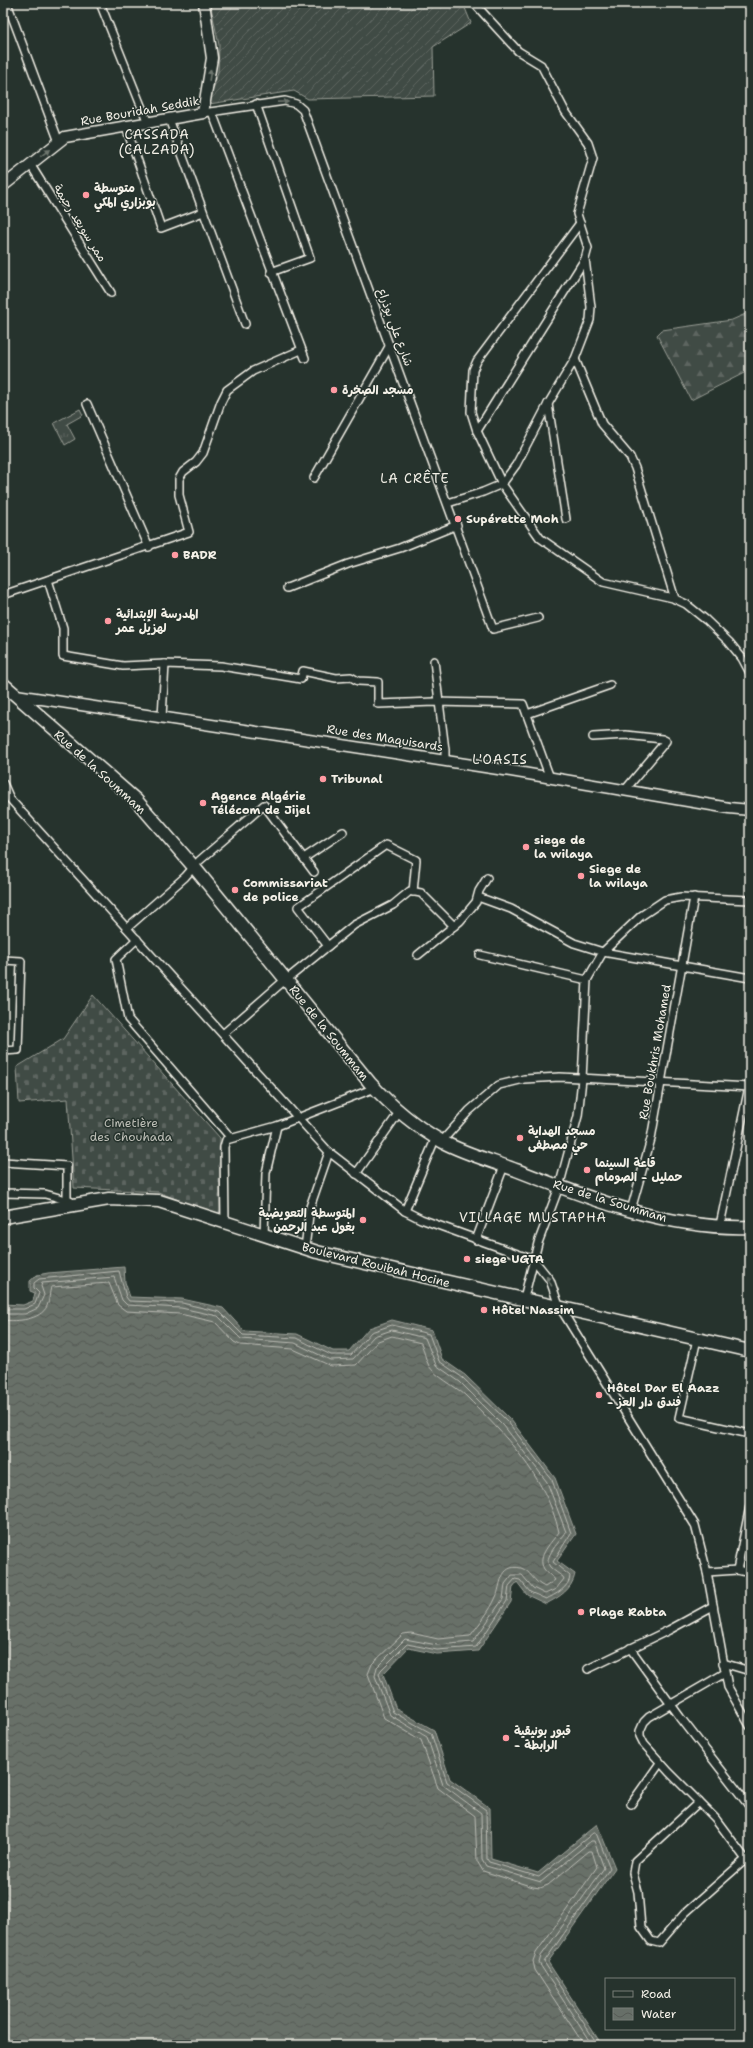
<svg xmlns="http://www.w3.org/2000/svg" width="753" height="2048" viewBox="0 0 753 2048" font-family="'Shantell Sans','Playpen Sans Arabic',sans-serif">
<defs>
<pattern id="forest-firs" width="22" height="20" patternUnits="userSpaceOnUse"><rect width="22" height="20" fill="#414b45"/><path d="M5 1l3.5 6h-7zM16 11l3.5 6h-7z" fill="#5d6560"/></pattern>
<pattern id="cemetery-stones" width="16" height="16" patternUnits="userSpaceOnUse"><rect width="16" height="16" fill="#414b45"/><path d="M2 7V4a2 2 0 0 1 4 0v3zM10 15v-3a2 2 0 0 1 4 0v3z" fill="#5d6560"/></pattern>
<pattern id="park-tufts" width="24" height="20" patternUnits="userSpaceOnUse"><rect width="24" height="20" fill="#414b45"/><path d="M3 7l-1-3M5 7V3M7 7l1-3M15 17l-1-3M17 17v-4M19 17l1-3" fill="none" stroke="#5d6560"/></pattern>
<pattern id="garden-furrows" width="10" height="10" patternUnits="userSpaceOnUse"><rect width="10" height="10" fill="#414b45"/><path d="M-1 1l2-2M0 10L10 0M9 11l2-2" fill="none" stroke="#5d6560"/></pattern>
<pattern id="water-waves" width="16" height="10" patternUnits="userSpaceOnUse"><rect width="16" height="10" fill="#676f68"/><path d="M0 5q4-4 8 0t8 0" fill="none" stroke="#565a55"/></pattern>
</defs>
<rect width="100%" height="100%" fill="#26332d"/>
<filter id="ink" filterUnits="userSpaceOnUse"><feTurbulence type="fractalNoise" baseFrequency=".025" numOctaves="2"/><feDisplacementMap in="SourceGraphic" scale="8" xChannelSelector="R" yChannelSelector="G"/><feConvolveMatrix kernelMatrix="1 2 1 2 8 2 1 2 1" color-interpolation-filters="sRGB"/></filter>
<g filter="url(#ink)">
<!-- forest -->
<path fill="url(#forest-firs)" stroke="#9a9e96" d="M750,312V370L691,400L657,335L662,330L732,320Z"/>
<!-- cemetery -->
<path fill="url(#cemetery-stones)" stroke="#9a9e96" d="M93,995L220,1138V1216L158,1192L74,1188L68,1099L19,1103L17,1067L63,1039Z"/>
<!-- park -->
<path fill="url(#park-tufts)" stroke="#9a9e96" d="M80,409L83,415L67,424L75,439L65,445L54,423Z"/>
<!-- garden -->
<path fill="url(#garden-furrows)" stroke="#9a9e96" d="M210,3H463L471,23L433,47L434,96L308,99L294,91L209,104L218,72L219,45Z"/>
<!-- water -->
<path fill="url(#water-waves)" stroke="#9fa39b" d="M124,1267L125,1282L130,1297L182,1299L223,1308L244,1331L297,1334L333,1351H349L369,1328L392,1320L432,1330L442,1359L465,1375L511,1420L555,1478L576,1534L557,1561L575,1574C572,1590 559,1597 546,1604L527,1595L517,1582L513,1587L511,1602L478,1651L437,1654L408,1648L383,1674L396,1709L434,1730L450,1779L490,1808L491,1859L538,1873L597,1824L615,1868L548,1962L602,2045H3V1304L23,1305L33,1301L35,1293L30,1291V1281L37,1275L48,1273Z"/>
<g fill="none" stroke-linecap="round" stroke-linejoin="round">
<!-- shore -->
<g stroke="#bcbdb5" stroke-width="1">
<path d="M3,1309H24L35,1304L39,1293L34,1288V1283L39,1279L119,1271L126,1297L129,1301L182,1303L220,1312L243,1335L296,1338L331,1355H351L371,1332L392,1325L429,1334L439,1361L463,1378L508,1422L552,1480L571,1533L553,1562L570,1576C570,1587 555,1595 546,1599L530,1592L520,1580L515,1579L509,1586L507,1601L476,1647L437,1650L407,1644L381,1670L379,1674L393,1712L431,1733L447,1782L486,1810L487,1859L489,1862L539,1877L593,1833H596L610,1868L544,1962L598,2045"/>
<path d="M3,1314H25L38,1308L44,1295L41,1286L42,1283L114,1277L122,1300L127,1305L181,1308L218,1316L241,1339L295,1343L330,1360L353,1359L374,1336L392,1330L425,1338L436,1365L460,1382L504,1426L547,1482L566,1532C561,1541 542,1557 550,1567C554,1571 559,1574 563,1577L564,1579L556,1589L545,1594L533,1588L522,1575H512L505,1584L503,1599L473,1642L437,1645L405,1639L377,1667L375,1676L390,1715L427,1737L443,1785L481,1813L482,1859L486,1866L541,1882L591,1841H594L604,1868L541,1956L539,1963L592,2045"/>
<path d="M3,1320C16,1322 41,1320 47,1306C50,1300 49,1293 51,1287L109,1283L118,1305L126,1311L180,1314L215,1322L234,1342L240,1345L293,1349L331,1366L356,1365L378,1341L392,1336L421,1343C424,1350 425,1359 429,1366C435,1376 455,1386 465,1395C504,1434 546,1476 559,1532C552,1542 536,1556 544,1569C547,1574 553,1576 555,1580L545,1587C533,1582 531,1571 521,1568C499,1563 501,1587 496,1597C490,1611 479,1624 470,1636L438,1639L411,1633L403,1634L372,1664L368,1674L384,1718L421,1740L438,1788L475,1816L477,1861L483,1871L533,1887L540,1888L548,1885L589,1851H592L597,1867L536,1953L533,1961L535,1970L584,2045"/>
</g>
<defs>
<g id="street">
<path d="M7,3L59,142"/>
<path d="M100,3L148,123"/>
<path d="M256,104L310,258L271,272"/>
<path d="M212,112L305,358"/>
<path d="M203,113L285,101L296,104L303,110L493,629L538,618"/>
<path d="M169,119L245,324"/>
<path d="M126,127L161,228L203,212"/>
<path d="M30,164L111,293"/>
<path d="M580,223L477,361L473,370L471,412L477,431L502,484L540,538L603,582L673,598L686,604L706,620L729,642L742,658L750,673"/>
<path d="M575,359L602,424L630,457L635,468L675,599"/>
<path d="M87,404L149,547"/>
<path d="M548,404L566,519"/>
<path d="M477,431L585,259"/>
<path d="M314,478L390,345"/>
<path d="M448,503L483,492L502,484L516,465L548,404L575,359L590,320L591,307L585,259L588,248L577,214L593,158L588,143L565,111L541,65L518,51L474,3"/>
<path d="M48,580L63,628V656L123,666L165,664L221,666L301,679L303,671L336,678L351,677L358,681L378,682V704L435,702L523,704L550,778"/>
<path d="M287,588L348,564L400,548L457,525"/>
<path d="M3,595L189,532L179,495V479L183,472L196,462L203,453L221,402L227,390L253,371L301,350"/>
<path d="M434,661L445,750V761"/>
<path d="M527,714L610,685"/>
<path d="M162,717L165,664"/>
<path d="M593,737L626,735L662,739L666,741L625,790"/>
<path d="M3,783L10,799L329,1152L405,1211L421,1219L534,1260"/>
<path d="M304,858L343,832"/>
<path d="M478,897L511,909L574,943L603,952L750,978"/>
<path d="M127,928L185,877L199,861L264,805L314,872"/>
<path d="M137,939L116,959L128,1019L231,1138"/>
<path d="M328,946L298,907L386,845L416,860L413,892"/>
<path d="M418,955L460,921L476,902L479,891L487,878"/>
<path d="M480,955L587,980"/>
<path d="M3,960L21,961L18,1050L3,1051"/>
<path d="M286,980L354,925L393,905L410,891L421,893L454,926"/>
<path d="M223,1034L285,980"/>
<path d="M442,1141L469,1111L499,1085L524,1079L560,1077L750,1087"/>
<path d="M3,1162L67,1166V1200"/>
<path d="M356,1174L400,1111"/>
<path d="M3,1193L45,1194L70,1201"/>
<path d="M631,1210L651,1139L694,897"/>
<path d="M405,1211L436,1137"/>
<path d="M225,1223L224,1147L226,1140L277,1126L375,1088"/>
<path d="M720,1225L750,1082"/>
<path d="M264,1236L266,1173L277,1126"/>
<path d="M476,1240L504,1166"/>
<path d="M305,1248L310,1207L329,1152"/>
<path d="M534,1260L550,1280L559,1306L695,1525L707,1572L728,1687L750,1726"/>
<path d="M524,1298L538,1243L559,1187L578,1116L582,1079L587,980L603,952L641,916L665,900L681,897L750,900"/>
<path d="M697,1339L679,1418L750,1434"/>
<path d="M737,1570L750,1506"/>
<path d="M707,1572L737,1570L750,1573"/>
<path d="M630,1648L680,1717L750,1807"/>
<path d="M723,1663L750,1671"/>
<path d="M588,1669L669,1630L713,1606"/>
<path d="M725,1673L649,1717L644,1722L640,1731V1736L644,1744L669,1772L715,1818L750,1865"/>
<path d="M699,1802L635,1861L633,1873L638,1892L641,1927L651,1941L659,1943L685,1913L745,1860"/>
<path d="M631,1804L660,1763"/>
</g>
<g id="secondary">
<path d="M3,186L65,137L203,113L212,58L204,3"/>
<path d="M16,695L511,771L729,808L750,810"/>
</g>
<g id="primary">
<path d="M3,684L136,800L194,867L370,1083C391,1106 416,1127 443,1142C466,1154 492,1161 516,1170C590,1199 669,1230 750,1227"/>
<path d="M3,1217L109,1199L159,1201L317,1252L750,1351"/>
</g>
</defs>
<!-- street casing -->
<use href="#street" stroke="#f4f1e8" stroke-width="10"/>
<!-- secondary casing -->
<use href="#secondary" stroke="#f4f1e8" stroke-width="13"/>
<!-- primary casing -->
<use href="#primary" stroke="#f4f1e8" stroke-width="15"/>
<!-- street -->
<use href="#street" stroke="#26332d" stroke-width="7"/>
<!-- secondary -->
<use href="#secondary" stroke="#26332d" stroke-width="10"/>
<!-- primary -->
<use href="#primary" stroke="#26332d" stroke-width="12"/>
</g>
<!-- one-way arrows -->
<defs><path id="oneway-solid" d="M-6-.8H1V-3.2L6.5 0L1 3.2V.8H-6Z"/></defs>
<g fill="#6e766e">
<use href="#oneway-solid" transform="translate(210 75) rotate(-81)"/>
<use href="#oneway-solid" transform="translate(283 102) rotate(-1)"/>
<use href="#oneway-solid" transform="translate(45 153) rotate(-38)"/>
<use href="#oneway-solid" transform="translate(549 1281) rotate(-118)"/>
</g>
</g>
<!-- markers -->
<g fill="#ff9aa2" stroke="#26332d" stroke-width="1.5">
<circle cx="86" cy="195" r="4"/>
<circle cx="334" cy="390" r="4"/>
<circle cx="458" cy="519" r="4"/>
<circle cx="175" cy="555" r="4"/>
<circle cx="108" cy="621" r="4"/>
<circle cx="323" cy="779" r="4"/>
<circle cx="203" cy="803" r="4"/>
<circle cx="526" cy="847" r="4"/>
<circle cx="581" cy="876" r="4"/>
<circle cx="235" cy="890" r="4"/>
<circle cx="520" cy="1138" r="4"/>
<circle cx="587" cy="1170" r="4"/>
<circle cx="363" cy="1220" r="4"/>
<circle cx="467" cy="1259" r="4"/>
<circle cx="484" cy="1310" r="4"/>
<circle cx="599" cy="1395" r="4"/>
<circle cx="581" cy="1612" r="4"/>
<circle cx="506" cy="1738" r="4"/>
</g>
<g text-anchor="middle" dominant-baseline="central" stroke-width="3" stroke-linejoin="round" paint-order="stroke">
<!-- street labels -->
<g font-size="12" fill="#f4f1e8" stroke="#26332d">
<text transform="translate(140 111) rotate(-10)">Rue Bouridah Seddik</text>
<text transform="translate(80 223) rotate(58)">ممر سويعد رحيمة</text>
<text transform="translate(395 327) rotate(70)">شارع علي بوذراع</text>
<text transform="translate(385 738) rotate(9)">Rue des Maquisards</text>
<text transform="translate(100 772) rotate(42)">Rue de la Soummam</text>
<text transform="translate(329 1033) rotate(51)">Rue de la Soummam</text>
<text transform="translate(655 1052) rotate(-80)">Rue Boukhris Mohamed</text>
<text transform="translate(610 1201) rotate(17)">Rue de la Soummam</text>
<text transform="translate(376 1265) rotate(14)">Boulevard Rouibah Hocine</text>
</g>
<!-- poi labels -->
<g font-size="12" font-weight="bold" fill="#f4f1e8" stroke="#26332d" text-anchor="start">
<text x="94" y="188">متوسطة<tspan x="94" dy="14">بوبزاري المكي</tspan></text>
<text x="342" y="390">مسجد الصخرة</text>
<text x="466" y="519">Supérette Moh</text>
<text x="183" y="555">BADR</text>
<text x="116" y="614">المدرسة الإبتدائية<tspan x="116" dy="14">لهزيل عمر</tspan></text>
<text x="331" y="779">Tribunal</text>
<text x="211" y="796">Agence Algérie<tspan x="211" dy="14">Télécom de Jijel</tspan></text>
<text x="534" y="840">siege de<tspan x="534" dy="14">la wilaya</tspan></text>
<text x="589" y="869">Siege de<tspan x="589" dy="14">la wilaya</tspan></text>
<text x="243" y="883">Commissariat<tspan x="243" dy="14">de police</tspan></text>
<text x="528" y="1131">مسجد الهداية<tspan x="528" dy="14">حي مصطفى</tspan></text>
<text x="595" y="1163">قاعة السينما<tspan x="595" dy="14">حمليل - الصومام</tspan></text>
<text x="355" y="1213" text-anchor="end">المتوسطة التعويضية<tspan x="355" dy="14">بغول عبد الرحمن</tspan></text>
<text x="475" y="1259">siege UGTA</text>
<text x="492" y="1310">Hôtel Nassim</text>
<text x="607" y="1388">Hôtel Dar El Aazz<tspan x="607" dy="14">- فندق دار العز</tspan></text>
<text x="589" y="1612">Plage Rabta</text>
<text x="514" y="1731">قبور بونيقية<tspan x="514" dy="14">- الرابطة</tspan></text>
</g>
<!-- park labels -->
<g font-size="12" fill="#bebfb7" stroke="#26332d">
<text x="131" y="1123">Cimetière<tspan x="131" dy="14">des Chouhada</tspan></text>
</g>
<!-- neighbourhood labels -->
<g font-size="13" letter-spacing="1" fill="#f4f1e8" stroke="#26332d">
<text x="157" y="134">CASSADA<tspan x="157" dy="15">(CALZADA)</tspan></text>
<text x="415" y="478">LA CRÊTE</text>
<text x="500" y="759">L'OASIS</text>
<text x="533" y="1217">VILLAGE MUSTAPHA</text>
</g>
</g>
<!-- margin -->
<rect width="753" height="2048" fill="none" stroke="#26332d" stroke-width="16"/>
<rect x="8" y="8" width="737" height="2032" fill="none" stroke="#f4f1e8" stroke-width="1.5" filter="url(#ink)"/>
<!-- legend -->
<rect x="605" y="1978" width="130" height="52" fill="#26332d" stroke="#787f78"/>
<rect x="613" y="1991" width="20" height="6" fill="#26332d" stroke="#787f78"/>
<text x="641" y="1998" font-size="12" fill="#f4f1e8">Road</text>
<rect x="613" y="2008" width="20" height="12" fill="url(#water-waves)" stroke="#787f78"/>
<text x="641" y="2018" font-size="12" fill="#f4f1e8">Water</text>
</svg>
